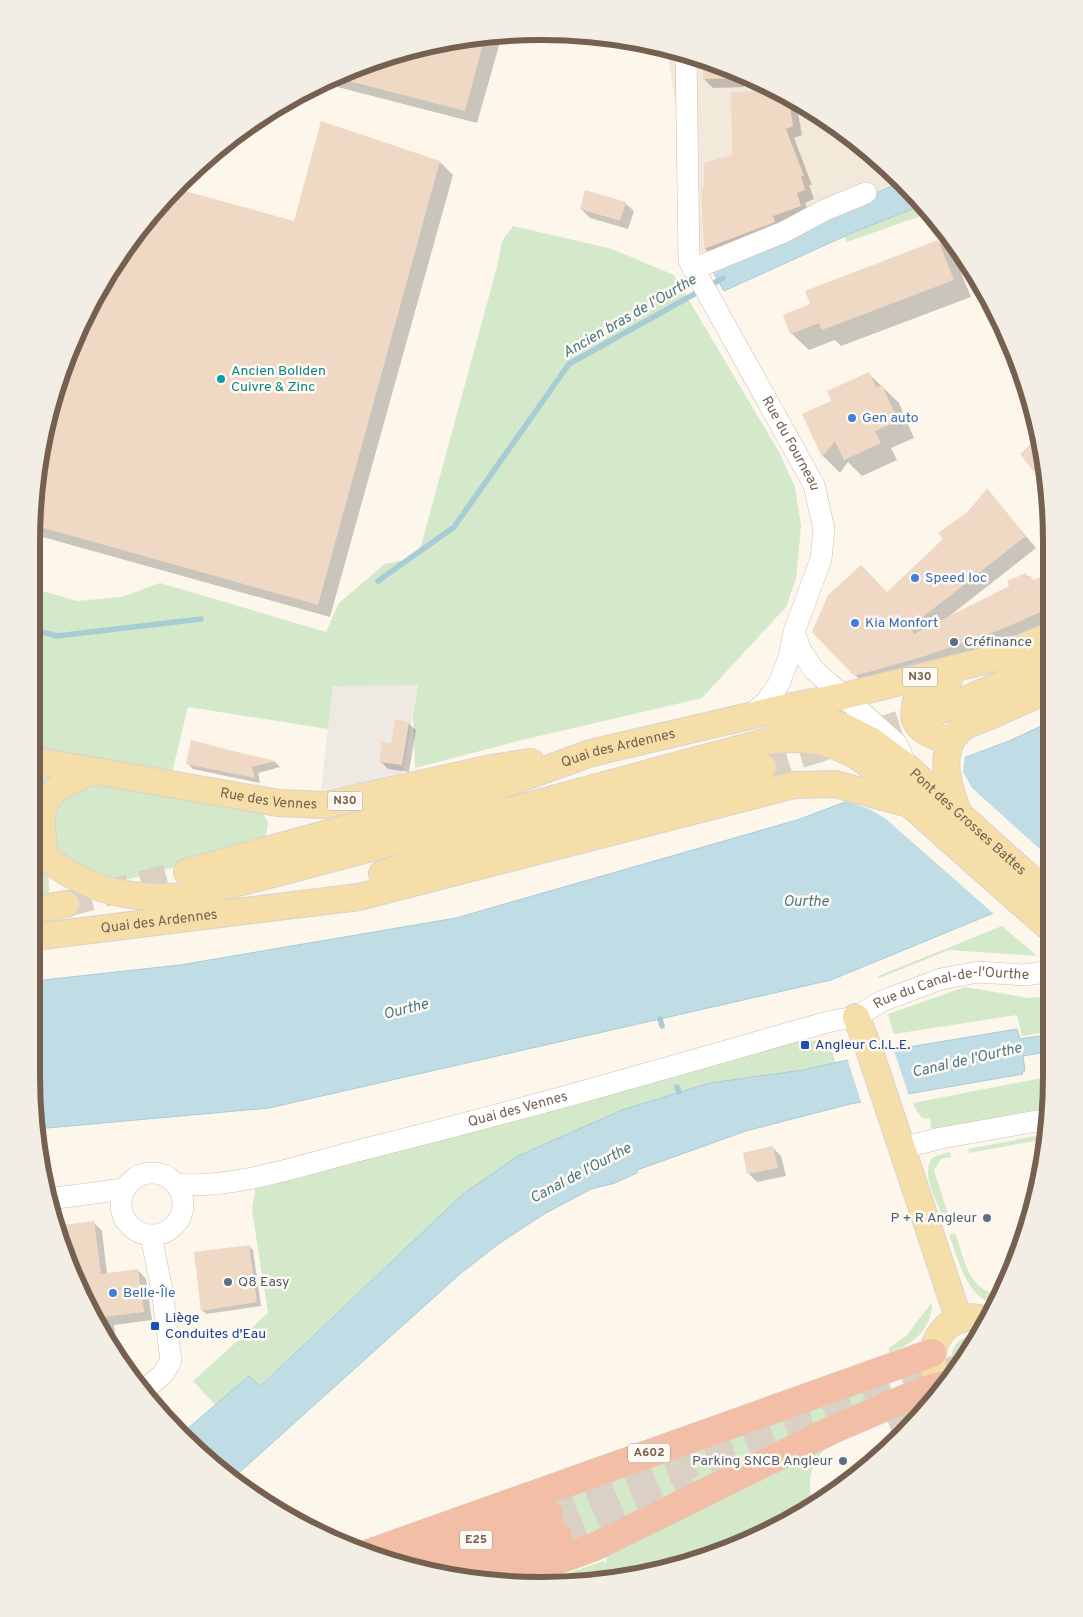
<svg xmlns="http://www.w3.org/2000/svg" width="1083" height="1617" viewBox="0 0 1083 1617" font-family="Overpass,sans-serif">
<rect width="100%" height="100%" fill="#fcf6eb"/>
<!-- residential -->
<path fill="#f3e9da" d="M667,49L736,70L825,117L901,180L711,268L698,247Z"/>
<!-- industrial -->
<path fill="#eee9e3" d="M333,685H418L402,775L321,790Z"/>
<!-- green -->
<g fill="#d4e9c9">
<path d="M905,184L929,213L847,242L835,218Z"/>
<path d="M513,226L612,249L674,275L779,452L795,487L801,526L796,579L786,607L702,698L522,740L415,768L413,715L418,685L333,686L328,729L188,707L167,793L260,809L268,822L265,844L113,883L48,855L49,898L34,900L32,588L77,601L122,597L160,583L326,632L339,603L385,564L418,557L498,263L502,241Z"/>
<path d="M1002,926L1037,956L949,950L879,978L878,976Z"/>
<path d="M965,987L1029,998L1052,996V1031L1022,1036L1017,1015L894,1034L888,1014Z"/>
<path d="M830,1040L835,1063L803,1070L710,1083L622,1110L463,1194L259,1386L249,1376L215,1405L193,1381L268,1313L252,1210L257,1178L786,1041Z"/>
<path d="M1052,1076L1048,1111L939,1129L931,1128L930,1119L922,1118L916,1110L913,1103Z"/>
<path d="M1046,1134L1045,1139L969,1153L968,1149Z"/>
<path d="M950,1152L951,1157L941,1159L934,1170L949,1217L944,1219C938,1203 919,1172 933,1157Z"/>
<path d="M955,1233C965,1259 968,1293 1001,1294L998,1303C967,1303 958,1257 949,1235Z"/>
<path d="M932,1302C932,1330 913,1344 889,1353V1348L907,1335Z"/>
<path d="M967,1337L976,1338L957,1369C947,1357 952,1342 967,1337Z"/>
<path d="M887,1375L892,1391L585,1541L566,1491Z"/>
<path d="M829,1444C809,1467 808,1475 812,1506L796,1518L737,1547L641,1576L541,1582L604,1561L606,1564L607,1555Z"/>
</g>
<!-- water -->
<g fill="#c0dde5" stroke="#a7ccd6">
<path d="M902,181L922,205L854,232L724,291L711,268Z"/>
<path d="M1052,721V889L831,980L269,1108L36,1129L34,981L180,965L456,918L797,820L1009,741Z"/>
<path d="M1017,1029L1020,1039L1052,1034V1051L1023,1056L1025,1071L1022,1072L1023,1074L850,1104L746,1131L637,1170V1173L615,1183L591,1189L544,1214L497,1245L460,1274L231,1480L180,1435L249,1376L260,1386L463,1194L518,1156L622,1110L710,1083L803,1070L897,1049Z"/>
</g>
<!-- pier -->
<g fill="#fcf6eb">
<path d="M965,754L963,772L972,788L1052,860V891L995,915L886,819L869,809L843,800Z"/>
<path d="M893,1048L909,1096L862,1105L847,1058Z"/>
</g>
<!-- shadow -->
<g fill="#0003">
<path d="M502,35L477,123L322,83L346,70L442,41Z"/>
<path d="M703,60L744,74V87L713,88L704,79Z"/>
<path d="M768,87L796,102L802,135L794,138L812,185H809L814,199L805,203L810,215L714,258L705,249L703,190L734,156L768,92Z"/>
<path d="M440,162L453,175L330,617L32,534L41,442L84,316L137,231L174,189L295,223Z"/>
<path d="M625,203L634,211L628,229L590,218L581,209Z"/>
<path d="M938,241L955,258L971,297L841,346L835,340L809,350L791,333L812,305Z"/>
<path d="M869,374L899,403L914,438L891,448L897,460L862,476L848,462L840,473L823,456L804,415L833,401Z"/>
<path d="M987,490L1036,548L947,618L1011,587L1026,575L1035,581L1052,574V623L1012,641L866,686L855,675L887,594L944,539Z"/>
<path d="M408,723L416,730L409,772L388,769L380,761Z"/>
<path d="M192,742L275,762L280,767L258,773L260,783L193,769L187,763Z"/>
<path d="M773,1148L781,1156L786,1176L757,1182L749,1174Z"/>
<path d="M93,1222L102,1231L107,1274L138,1270L146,1279L152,1320L114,1325L118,1360L58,1239Z"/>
<path d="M249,1246L253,1250L261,1306L206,1314L202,1310Z"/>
</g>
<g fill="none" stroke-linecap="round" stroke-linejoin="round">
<!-- stream -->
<g stroke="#a7ccd6" stroke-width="5.5">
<path d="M378,581L454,527L569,364L723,278"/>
<path d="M32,629L57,636L201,619"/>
<path d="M660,1019L662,1026"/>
<path d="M677,1087L679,1092"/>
</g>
</g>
<!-- building -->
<g fill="#f0d9c4">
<path d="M485,37L465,111L333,77L346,70L442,41Z"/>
<path d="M702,60L736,70L752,78L703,79Z"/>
<path d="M775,90L789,98L793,126L786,129L804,176H801L805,190L797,193L801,206L773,216L775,222L704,249L701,189L704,188V163L732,155L731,92Z"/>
<path d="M321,121L440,161L318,605L33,525L41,442L84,316L137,231L174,188L294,221Z"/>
<path d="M585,190L626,202L620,221L580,209Z"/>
<path d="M938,240L954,280L822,330L819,323L790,334L783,315L810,304L805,291Z"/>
<path d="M869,372L876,387L882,385L898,421L875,431L881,443L844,460L835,441L822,457L802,414L831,401L827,391Z"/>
<path d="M1040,435L1042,442L1046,487L1020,454Z"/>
<path d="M987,488L1026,536L910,627L914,634L1009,586L1007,581L1026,573L1028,578L1031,576L1033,580L1052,573V607L1000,630L922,657L854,676L812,632L828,595L861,565L887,592L943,539L938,533L969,511Z"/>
<path d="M395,719L409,722L402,765L379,762L382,742L391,743Z"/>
<path d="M191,740L237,752L276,761L252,767L255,778L186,764Z"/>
<path d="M773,1146L778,1168L747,1174L743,1153Z"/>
<path d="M94,1221L101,1274L138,1269L144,1312L97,1318L58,1239L55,1226Z"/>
<path d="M249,1245L257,1302L201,1311L194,1252Z"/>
</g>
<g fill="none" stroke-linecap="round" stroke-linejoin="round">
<!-- major-tunnel -->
<g stroke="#dad0c4" stroke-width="26" stroke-dasharray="26 13" stroke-linecap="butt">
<path d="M763,767L936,712"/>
<path d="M66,904L187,872"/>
</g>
<!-- highway-tunnel -->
<g stroke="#dad0c4" stroke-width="28" stroke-dasharray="28 14" stroke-linecap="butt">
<path d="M887,1419L932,1403"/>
<path d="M549,1515L957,1369"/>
<path d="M558,1536L695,1487"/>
</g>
<defs>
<g id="minor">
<path id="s1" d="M686,55L689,260L814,485L824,529L821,559L794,632L789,657L779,684L766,702L748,717"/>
<path d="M693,269L784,232L825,210L866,193"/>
<path d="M794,632L801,651L814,670L896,743L906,764"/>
<path d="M902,1148L941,1138L1048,1119"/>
<circle cx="152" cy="1204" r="31"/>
<path id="s2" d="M176,1184C232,1190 306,1164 361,1150C519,1111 674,1066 831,1021L856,1017L882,1001L941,979L978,972L1025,975L1052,971"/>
<path d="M49,1199L124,1189"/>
<path d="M143,1391L163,1374L171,1361L162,1291L151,1235"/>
</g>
<g id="major">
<path d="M949,679C939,684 926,688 918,697C916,700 915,705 915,708C909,729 935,737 951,741"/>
<path d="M938,711L1052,663"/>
<path id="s3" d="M781,718H802L840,725L872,741L907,767L1052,898"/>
<path id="s4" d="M33,760L278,803L325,805L492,768L531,762"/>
<path d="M958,812C948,785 935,748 964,727C972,722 983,719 992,715C1012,706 1032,697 1052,688"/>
<path d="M34,849C46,857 58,868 72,875C113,899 157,899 203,895"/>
<path d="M46,857C35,803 43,788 96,771"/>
<path id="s5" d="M187,872L497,787L591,753L793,706L844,696L996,658L1052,635"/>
<path d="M382,874L507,834L763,767"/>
<path d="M187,896C382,847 575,792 769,741C799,736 826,739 853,754C877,767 893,789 913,807C959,848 1005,889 1052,930"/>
<path d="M34,910L66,904"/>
<path id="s6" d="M34,937L359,897L794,785L835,784L909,804"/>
<path d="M856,1017L869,1049L959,1320"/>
<path d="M946,1386C913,1358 946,1303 987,1321"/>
</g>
<g id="highway">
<path d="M367,1554L932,1353"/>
<path d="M403,1566L549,1515"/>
<path d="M449,1575L558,1536"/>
<path d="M496,1583L594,1547L834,1429L925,1390L944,1385"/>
</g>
</defs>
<!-- minor casing -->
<use href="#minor" stroke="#cebfb1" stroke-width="22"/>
<!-- major casing -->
<use href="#major" stroke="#d9d2ce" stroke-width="28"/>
<!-- highway casing -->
<use href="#highway" stroke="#d9d2ce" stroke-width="29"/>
<!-- minor -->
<use href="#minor" stroke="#fff" stroke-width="21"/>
<!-- major -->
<use href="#major" stroke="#f6dea8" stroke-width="26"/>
<!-- highway -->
<use href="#highway" stroke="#f2bfa6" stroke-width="28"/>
</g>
<!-- markers -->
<circle fill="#0f9aa8" stroke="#fefaf2" stroke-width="2" cx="221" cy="379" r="5"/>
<g fill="#3f7fe0" stroke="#fefaf2" stroke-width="2">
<circle cx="852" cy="418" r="5"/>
<circle cx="915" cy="578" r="5"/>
<circle cx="855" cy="623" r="5"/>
<circle cx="113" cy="1293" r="5"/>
</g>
<g fill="#5c6f8a" stroke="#fefaf2" stroke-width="2">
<circle cx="954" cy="642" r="5"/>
<circle cx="987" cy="1218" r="5"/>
<circle cx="228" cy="1282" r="5"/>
<circle cx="843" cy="1461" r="5"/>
</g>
<g fill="#1a4fb4" stroke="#fefaf2" stroke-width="2">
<rect x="800" y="1040" width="10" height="10" rx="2.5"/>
<rect x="150" y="1321" width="10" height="10" rx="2.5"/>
</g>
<g text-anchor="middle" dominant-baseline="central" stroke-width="5" stroke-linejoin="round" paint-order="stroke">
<!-- shield labels -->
<g fill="#fefaf2" stroke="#9f8e80" stroke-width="1">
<rect x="902.5" y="667.5" width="35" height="19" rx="4"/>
<rect x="327.5" y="791.5" width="35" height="19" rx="4"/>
<rect x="628" y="1443.5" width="42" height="19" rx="4"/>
<rect x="460" y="1530.5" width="32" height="19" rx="4"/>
</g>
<g font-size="12" font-weight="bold" fill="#76604f">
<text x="920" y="677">N30</text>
<text x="345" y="801">N30</text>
<text x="649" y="1453">A602</text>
<text x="476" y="1540">E25</text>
</g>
<!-- culture labels -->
<g font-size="14" fill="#0d838f" stroke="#fefaf2" text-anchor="start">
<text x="231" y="371">Ancien Boliden<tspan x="231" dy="16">Cuivre &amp; Zinc</tspan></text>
</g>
<!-- shop labels -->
<g font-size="14" fill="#366cbe" stroke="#fefaf2" text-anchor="start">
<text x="862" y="418">Gen auto</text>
<text x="925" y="578">Speed loc</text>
<text x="865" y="623">Kia Monfort</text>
<text x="123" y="1293">Belle-Île</text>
</g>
<!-- street labels -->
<g font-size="14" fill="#76604f" stroke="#fefaf2">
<text stroke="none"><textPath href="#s1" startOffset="415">Rue du Fourneau</textPath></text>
<text stroke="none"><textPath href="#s5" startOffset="449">Quai des Ardennes</textPath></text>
<text stroke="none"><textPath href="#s4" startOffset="239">Rue des Vennes</textPath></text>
<text stroke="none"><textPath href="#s3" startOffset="221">Pont des Grosses Battes</textPath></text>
<text stroke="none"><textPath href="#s6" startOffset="126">Quai des Ardennes</textPath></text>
<text stroke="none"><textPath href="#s2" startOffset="804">Rue du Canal-de-l'Ourthe</textPath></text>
<text stroke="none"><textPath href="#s2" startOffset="351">Quai des Vennes</textPath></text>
</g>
<!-- service labels -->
<g font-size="14" fill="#4e5e75" stroke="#fefaf2" text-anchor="start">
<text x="964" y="642">Créfinance</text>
<text x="977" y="1218" text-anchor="end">P + R Angleur</text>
<text x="238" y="1282">Q8 Easy</text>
<text x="833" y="1461" text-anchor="end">Parking SNCB Angleur</text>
</g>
<!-- transit labels -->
<g font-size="14" fill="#164399" stroke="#fefaf2" text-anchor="start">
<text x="815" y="1045">Angleur C.I.L.E.</text>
<text x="165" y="1318">Liège<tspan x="165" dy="16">Conduites d'Eau</tspan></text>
</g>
<!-- water labels -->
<g font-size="15" font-style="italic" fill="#497988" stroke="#fefaf2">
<text transform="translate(630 317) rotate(-30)">Ancien bras de l'Ourthe</text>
<text x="806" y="902">Ourthe</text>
<text transform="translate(406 1010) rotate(-14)">Ourthe</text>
<text transform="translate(967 1061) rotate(-13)">Canal de l'Ourthe</text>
<text transform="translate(581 1174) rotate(-28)">Canal de l'Ourthe</text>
</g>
</g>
<!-- crop -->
<path d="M0 0H1083V1617H0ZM541 40H542A501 501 0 0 1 1043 541V1076A501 501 0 0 1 542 1577H541A501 501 0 0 1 40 1076V541A501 501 0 0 1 541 40Z" fill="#f3eee5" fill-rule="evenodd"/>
<path fill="none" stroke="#76604f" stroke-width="6" d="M541 40H542A501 501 0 0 1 1043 541V1076A501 501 0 0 1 542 1577H541A501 501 0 0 1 40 1076V541A501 501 0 0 1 541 40Z"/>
</svg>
